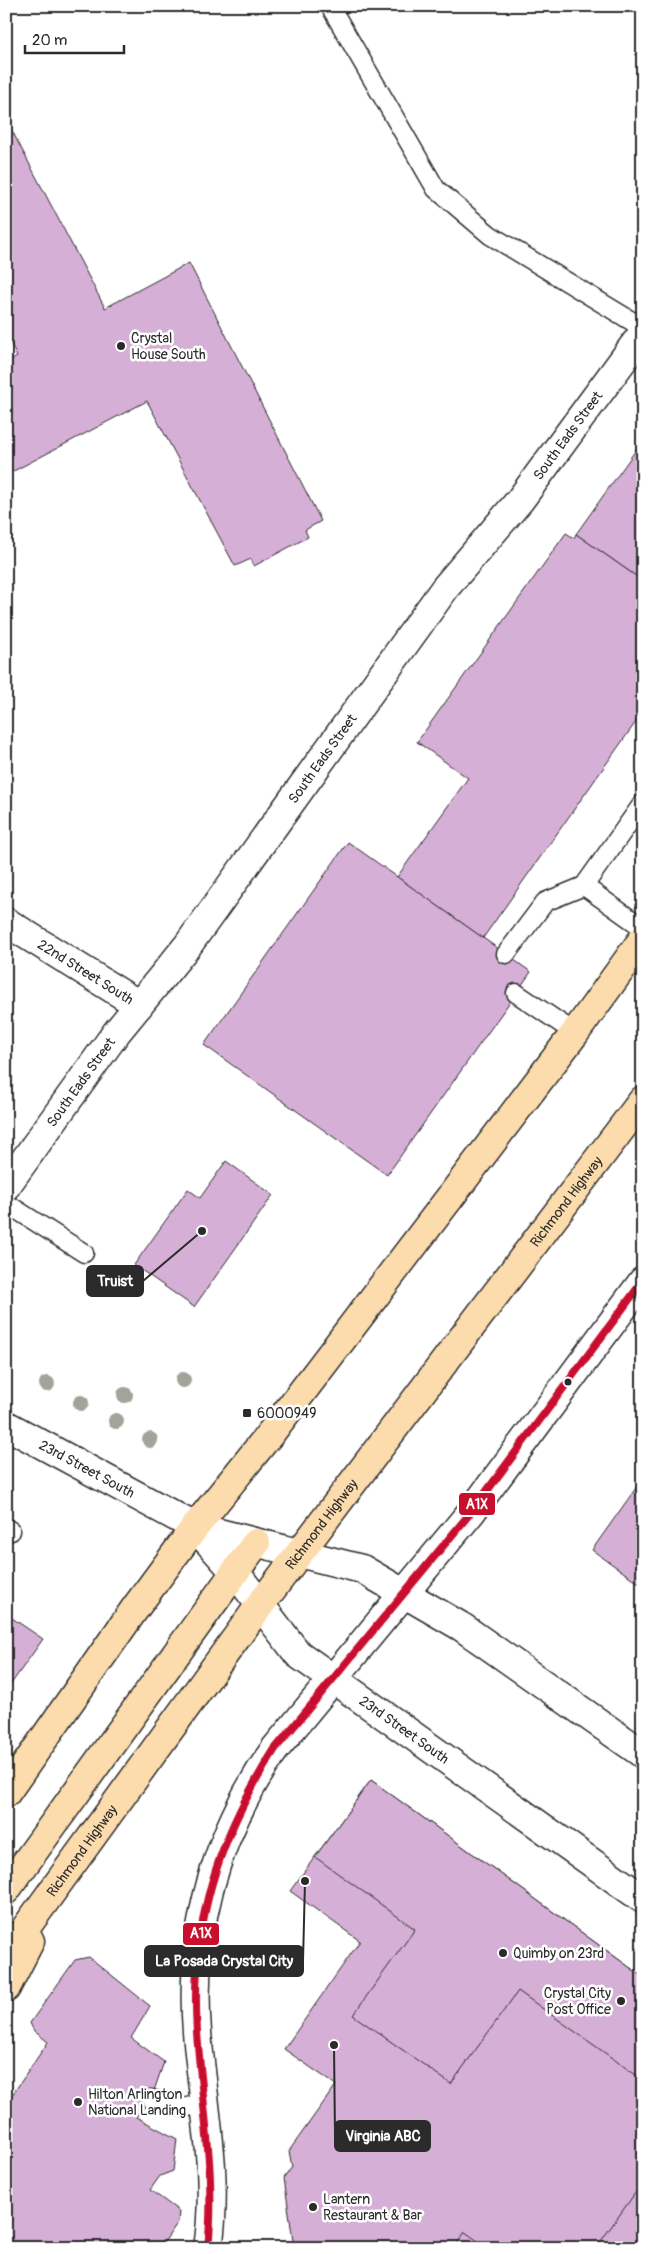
<svg xmlns="http://www.w3.org/2000/svg" width="649" height="2254" viewBox="0 0 649 2254" font-family="Pangolin,sans-serif">
<rect width="100%" height="100%" fill="#fff"/>
<filter id="ink" filterUnits="userSpaceOnUse"><feTurbulence type="fractalNoise" baseFrequency=".02" numOctaves="2"/><feDisplacementMap in="SourceGraphic" scale="10" xChannelSelector="R" yChannelSelector="G"/><feConvolveMatrix kernelMatrix="1 2 1 2 8 2 1 2 1" color-interpolation-filters="sRGB"/></filter>
<g filter="url(#ink)">
<!-- building -->
<g fill="#d6afd7" stroke="#2b2b2b">
<path d="M9,125L105,308L189,263L321,521L305,530L308,537L254,566L251,559L235,566L147,401L6,475V363L17,357L6,334V127Z"/>
<path d="M643,440V581L576,534Z"/>
<path d="M566,533L574,538L576,534L643,581V712L483,938L397,877L468,778L417,742Z"/>
<path d="M348,842L531,972L387,1175L204,1045Z"/>
<path d="M226,1161L273,1195L194,1307L134,1265L188,1189L200,1198Z"/>
<path d="M643,1478V1586L592,1550Z"/>
<path d="M6,1614L43,1639L6,1691Z"/>
<path d="M371,1780L643,1977V2248H294L284,2178L292,2167L289,2151L336,2085L284,2049L360,1941L290,1891Z"/>
<path d="M371,1780L643,1977V2080L518,1991L451,2084L353,2015L415,1929L315,1857Z"/>
<path d="M89,1957L150,2006L131,2038L164,2062L151,2099L136,2117L177,2139L173,2171L160,2176L150,2190L179,2211L178,2222L160,2248H6V2132L8,2130L6,2104L48,2042L34,2031L30,2023L75,1960Z"/>
<path d="M643,2182V2248H596Z"/>
<path d="M465,2232L488,2248H454Z"/>
</g>
<g fill="none" stroke-linecap="round" stroke-linejoin="round">
<defs>
<g id="lane">
<path d="M330,6L436,189L490,235L643,328"/>
<path d="M584,886L643,928"/>
<path d="M506,954L545,902L584,886L643,803"/>
<path d="M516,993L575,1033"/>
<path d="M6,1203L84,1253"/>
<path d="M6,1528L11,1531"/>
<path d="M151,2099L175,2104L184,2108L205,2102"/>
</g>
<g id="street">
<path id="s1" d="M6,922L139,1005"/>
</g>
<g id="secondary">
<path id="s2" d="M6,1186L116,1033L188,945L445,588L520,500L643,333"/>
<path id="s3" d="M6,1425L195,1527L362,1569L462,1627L643,1754"/>
<path id="s4" d="M195,1527L235,1572L298,1654L643,1899"/>
<path d="M208,2248C219,2175 203,2105 197,2032C189,1929 216,1833 275,1749L472,1511L643,1281"/>
</g>
<g id="highway">
<path d="M6,1793L136,1607L195,1527L270,1434L575,1033L643,939"/>
<path d="M6,1890L256,1543"/>
<path id="s5" d="M6,1955L260,1605L643,1100"/>
<path d="M6,1988L30,1941"/>
</g>
</defs>
<!-- lane casing -->
<use href="#lane" stroke="#2b2b2b" stroke-width="21"/>
<!-- street casing -->
<use href="#street" stroke="#2b2b2b" stroke-width="31"/>
<!-- secondary casing -->
<use href="#secondary" stroke="#2b2b2b" stroke-width="31"/>
<!-- highway casing -->
<use href="#highway" stroke="#2b2b2b" stroke-width="31"/>
<!-- lane -->
<use href="#lane" stroke="#fff" stroke-width="18"/>
<!-- street -->
<use href="#street" stroke="#fff" stroke-width="28"/>
<!-- secondary -->
<use href="#secondary" stroke="#fff" stroke-width="28"/>
<!-- highway -->
<use href="#highway" stroke="#fcdcac" stroke-width="28"/>
<defs>
<path id="bus-1" d="M208,2248C216,2173 202,2106 197,2032C190,1925 217,1839 275,1749L472,1511L643,1281"/>
</defs>
<!-- bus-1 casing -->
<use href="#bus-1" stroke="#fff" stroke-width="11"/>
<!-- bus-1 -->
<use href="#bus-1" stroke="#c8102e" stroke-width="8"/>
</g>
<!-- trees -->
<g fill="#a0a499">
<circle cx="183" cy="1380" r="8"/>
<circle cx="47" cy="1384" r="8"/>
<circle cx="125" cy="1395" r="8"/>
<circle cx="81" cy="1403" r="8"/>
<circle cx="116" cy="1421" r="8"/>
<circle cx="150" cy="1440" r="8"/>
</g>
</g>
<!-- markers -->
<g fill="#2b2b2b" stroke="#fff" stroke-width="2">
<circle cx="121" cy="346" r="5"/>
<circle cx="568" cy="1382" r="4.5"/>
<rect x="242" y="1408" width="10" height="10" rx="2.5"/>
<circle cx="503" cy="1953" r="5"/>
<circle cx="621" cy="2001" r="5"/>
<circle cx="78" cy="2102" r="5"/>
<circle cx="313" cy="2207" r="5"/>
</g>
<g text-anchor="middle" dominant-baseline="central" stroke-width="5" stroke-linejoin="round" paint-order="stroke">
<!-- poi labels -->
<g font-size="14" fill="#2b2b2b" stroke="#fff" text-anchor="start">
<text x="131" y="338">Crystal<tspan x="131" dy="16">House South</tspan></text>
<text x="257" y="1413">6000949</text>
<text x="513" y="1953">Quimby on 23rd</text>
<text x="611" y="1993" text-anchor="end">Crystal City<tspan x="611" dy="16">Post Office</tspan></text>
<text x="88" y="2094">Hilton Arlington<tspan x="88" dy="16">National Landing</tspan></text>
<text x="323" y="2199">Lantern<tspan x="323" dy="16">Restaurant &amp; Bar</tspan></text>
</g>
<!-- street labels -->
<g font-size="14" fill="#2b2b2b" stroke="#fff">
<text stroke="none"><textPath href="#s2" startOffset="938">South Eads Street</textPath></text>
<text stroke="none"><textPath href="#s2" startOffset="532">South Eads Street</textPath></text>
<text stroke="none"><textPath href="#s1" startOffset="94">22nd Street South</textPath></text>
<text stroke="none"><textPath href="#s2" startOffset="128">South Eads Street</textPath></text>
<text stroke="none"><textPath href="#s5" startOffset="939">Richmond Highway</textPath></text>
<text stroke="none"><textPath href="#s3" startOffset="92">23rd Street South</textPath></text>
<text stroke="none"><textPath href="#s5" startOffset="534">Richmond Highway</textPath></text>
<text stroke="none"><textPath href="#s4" startOffset="294">23rd Street South</textPath></text>
<text stroke="none"><textPath href="#s5" startOffset="129">Richmond Highway</textPath></text>
</g>
</g>
<!-- callouts -->
<path fill="none" stroke="#2b2b2b" stroke-width="2" d="M202 1231L143 1281M305 1881L303 1961M334 2045L335 2136"/>
<g fill="#2b2b2b" stroke="#fff" stroke-width="2">
<circle cx="202" cy="1231" r="5"/>
<circle cx="305" cy="1881" r="5"/>
<circle cx="334" cy="2045" r="5"/>
</g>
<g fill="#2b2b2b" stroke="#2b2b2b" stroke-width="2">
<rect x="87" y="1266" width="56" height="30" rx="5"/>
<rect x="145" y="1946" width="158" height="30" rx="5"/>
<rect x="335" y="2121" width="95" height="30" rx="5"/>
</g>
<g font-size="15" text-anchor="middle" font-weight="bold" fill="#fff">
<text x="115" y="1286">Truist</text>
<text x="224" y="1966">La Posada Crystal City</text>
<text x="383" y="2141">Virginia ABC</text>
</g>
<g stroke="#fff" stroke-width="2">
<rect x="458" y="1492" width="38" height="24" rx="5" fill="#c8102e"/>
<rect x="182" y="1922" width="38" height="24" rx="5" fill="#c8102e"/>
</g>
<g font-size="14" text-anchor="middle" font-weight="bold" fill="#fff">
<text x="477" y="1509">A1X</text>
<text x="201" y="1938">A1X</text>
</g>
<!-- margin -->
<rect width="649" height="2254" fill="none" stroke="#fff" stroke-width="25"/>
<rect x="12" y="12" width="624" height="2229" fill="none" stroke="#2b2b2b" stroke-width="2" filter="url(#ink)"/>
<!-- scale -->
<path d="M25 45v8h99v-8" fill="none" stroke="#2b2b2b" stroke-width="2.5"/>
<text x="32" y="45" font-size="15" fill="#2b2b2b" stroke="#ffffff" stroke-width="4" paint-order="stroke">20 m</text>
</svg>
